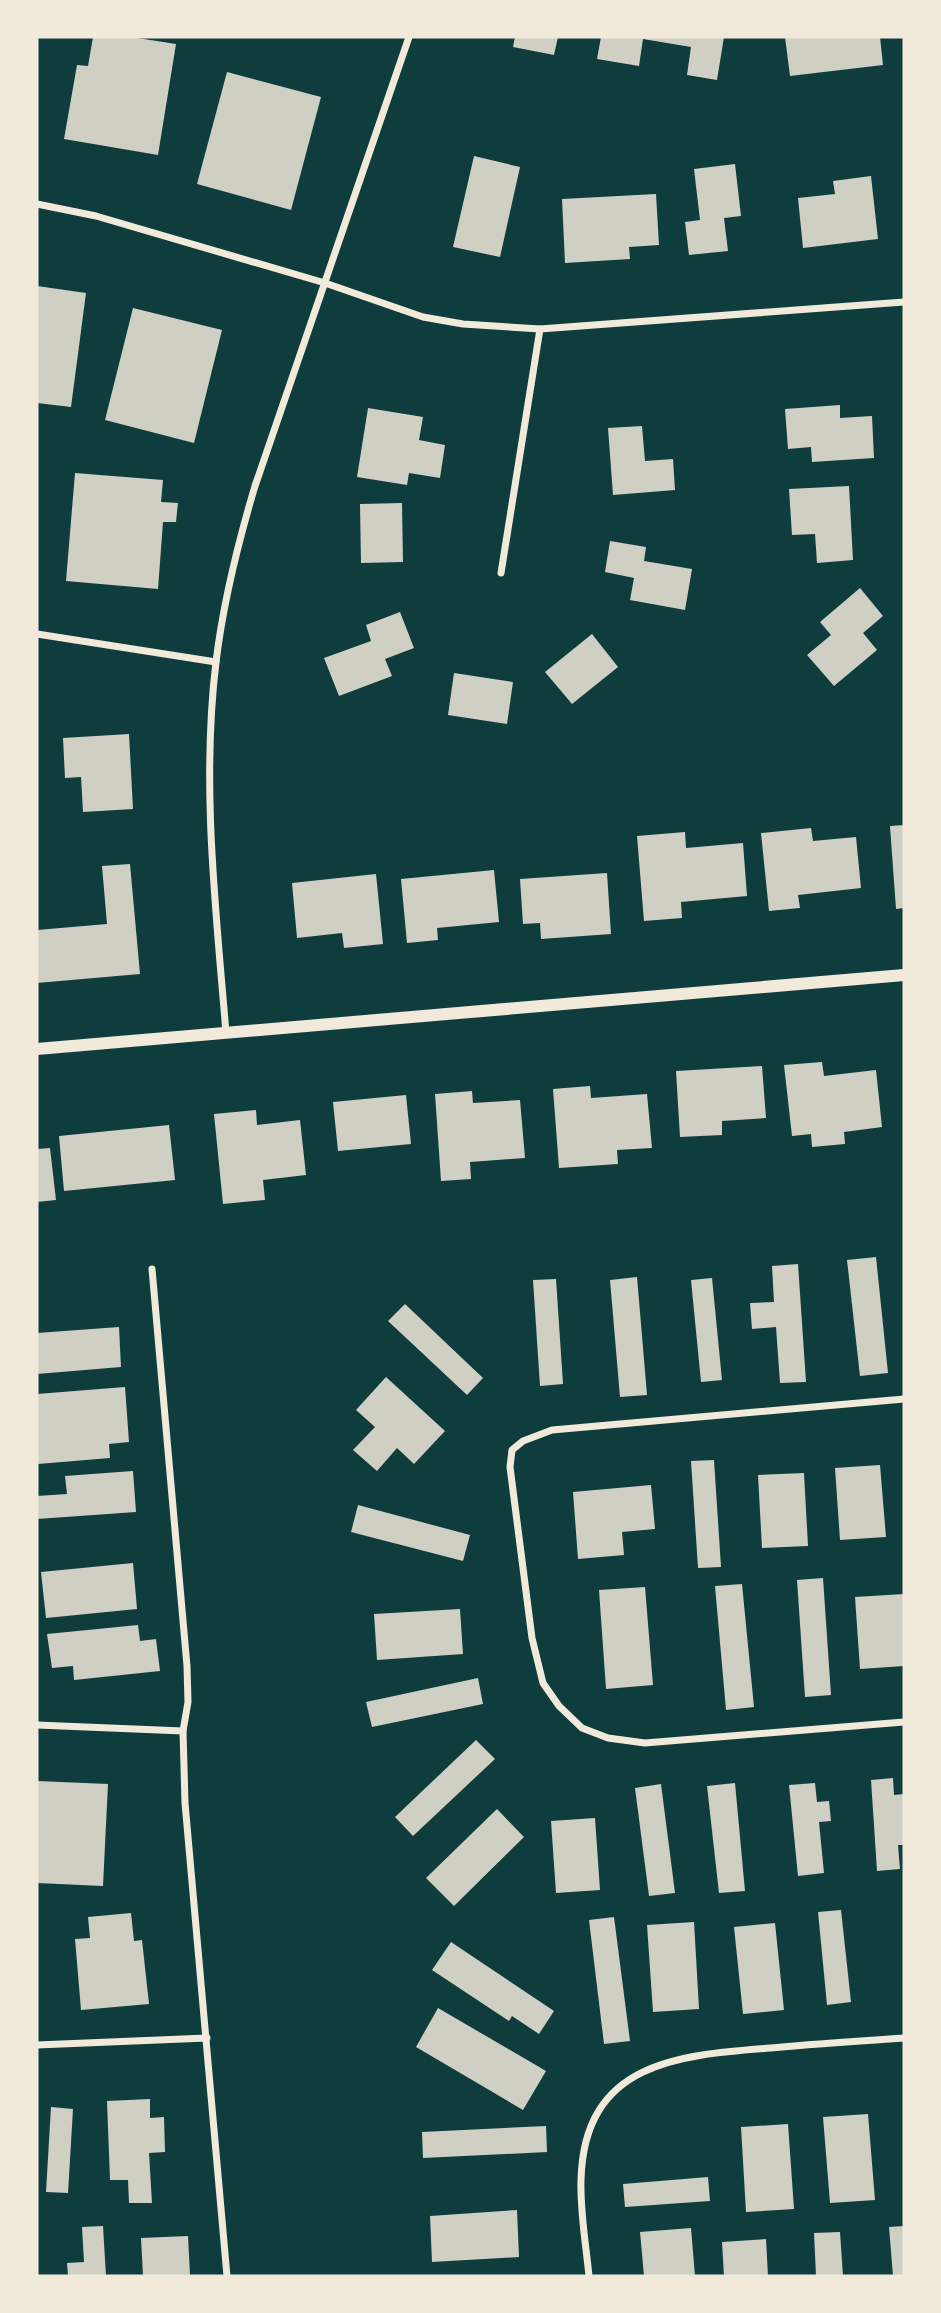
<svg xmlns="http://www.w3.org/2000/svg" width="941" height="2313" viewBox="0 0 941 2313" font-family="'Open Sans',sans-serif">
<rect width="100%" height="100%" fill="#0f3d3e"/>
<!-- building -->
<g fill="#cfcfc3">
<path d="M93,37H131L176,44L158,155L64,139L77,65L88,66Z"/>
<path d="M515,37H558L554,55L513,47Z"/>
<path d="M601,37H724L717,80L687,75L691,47L643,39L639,66L597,59Z"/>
<path d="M785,37H880L883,65L790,76Z"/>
<path d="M227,72L321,97L291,210L197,184Z"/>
<path d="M474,156L520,167L500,257L453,247Z"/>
<path d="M735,164L741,216L724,218L728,251L689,255L685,222L700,220L694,169Z"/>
<path d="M871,176L878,239L803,248L798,198L835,194L833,181Z"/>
<path d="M656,194L659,245L629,247L630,259L565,263L562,199Z"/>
<path d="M37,286L86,293L71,407L37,403Z"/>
<path d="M133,308L222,330L194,443L105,420Z"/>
<path d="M840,405V418L872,416L874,458L812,462L811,447L788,449L785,409Z"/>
<path d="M368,408L423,417L419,440L445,445L440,478L409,473L407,485L357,477Z"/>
<path d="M642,426L645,461L673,459L675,490L613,495L608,428Z"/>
<path d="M75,473L163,480L161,502L178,503L176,522H163L158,589L66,581Z"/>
<path d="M849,486L853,560L817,563L815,534L792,535L789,489Z"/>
<path d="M402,503L403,562L361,563L360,504Z"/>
<path d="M610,541L646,547L644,561L692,569L685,610L630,600L634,578L605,572Z"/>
<path d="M860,588L883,616L863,633L877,650L834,686L807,655L831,635L820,622Z"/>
<path d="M400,612L414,648L385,659L392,676L339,696L324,658L371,641L366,625Z"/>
<path d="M592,634L618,667L572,704L545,672Z"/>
<path d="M454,673L513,682L507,724L448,715Z"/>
<path d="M129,734L133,809L83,812L81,777L65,778L63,738Z"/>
<path d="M904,825V908L896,909L890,826Z"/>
<path d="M811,828L813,841L856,837L861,888L798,895L800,908L769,911L761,833Z"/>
<path d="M685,832L686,848L743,843L747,896L681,902L682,918L644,921L637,836Z"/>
<path d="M130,864L140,974L37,983V930L107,924L102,866Z"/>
<path d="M494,870L499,922L437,928L438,940L407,943L401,879Z"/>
<path d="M607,873L611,934L541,939L540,923L523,924L520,879Z"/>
<path d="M376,874L383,944L344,948L342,933L297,938L292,883Z"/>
<path d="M822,1062L824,1076L876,1070L882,1127L844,1132L845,1144L812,1147L811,1134L792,1136L784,1065Z"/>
<path d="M762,1066L766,1118L722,1121V1135L680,1137L676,1071Z"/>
<path d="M590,1086L591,1098L647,1094L652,1148L617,1150L618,1164L559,1168L553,1089Z"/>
<path d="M472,1091L473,1103L520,1100L525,1158L470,1162L471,1179L441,1181L435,1094Z"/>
<path d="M406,1095L411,1144L338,1151L333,1102Z"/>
<path d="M256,1110L257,1125L300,1120L306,1175L263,1180L265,1200L223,1204L214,1114Z"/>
<path d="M169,1125L175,1180L64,1191L59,1136Z"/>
<path d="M50,1148L56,1200L37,1202V1149Z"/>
<path d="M876,1257L888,1373L860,1376L847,1260Z"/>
<path d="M798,1264L806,1382L780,1383L776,1327L752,1329L750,1303L774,1302L772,1266Z"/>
<path d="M637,1277L647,1395L620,1397L610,1280Z"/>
<path d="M712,1278L722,1380L701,1382L691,1280Z"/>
<path d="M556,1279L563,1384L540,1386L533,1280Z"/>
<path d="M405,1304L483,1378L467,1395L388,1321Z"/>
<path d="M119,1327L121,1367L37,1374V1333Z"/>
<path d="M386,1377L445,1431L414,1464L397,1448L377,1471L353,1450L375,1427L356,1410Z"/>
<path d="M125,1387L129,1442L109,1444L110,1458L38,1464L37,1394Z"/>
<path d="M714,1460L721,1567L698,1568L691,1461Z"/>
<path d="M880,1465L886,1537L840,1540L835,1468Z"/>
<path d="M133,1471L136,1512L37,1519V1496L67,1494L65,1476Z"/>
<path d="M804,1473L808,1546L762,1548L758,1475Z"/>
<path d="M651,1485L655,1529L622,1532L624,1555L578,1559L573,1492Z"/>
<path d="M358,1505L470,1535L463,1561L351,1532Z"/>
<path d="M133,1563L137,1609L46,1618L41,1572Z"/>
<path d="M823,1578L831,1695L805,1697L797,1580Z"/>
<path d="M742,1584L754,1707L726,1710L715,1586Z"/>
<path d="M645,1587L653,1685L606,1689L599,1590Z"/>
<path d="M904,1594V1666L860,1669L855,1597Z"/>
<path d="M460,1609L463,1654L377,1660L374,1614Z"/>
<path d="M138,1625L140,1641L156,1639L160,1671L74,1680L73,1666L52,1668L47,1634Z"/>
<path d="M478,1678L483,1704L372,1727L366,1702Z"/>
<path d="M476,1740L495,1759L413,1836L395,1817Z"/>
<path d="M893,1778L894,1795L904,1794V1845H898L900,1869L877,1871L871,1780Z"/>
<path d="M37,1781L108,1784L103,1886L37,1883Z"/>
<path d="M735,1783L745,1891L719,1893L707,1786Z"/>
<path d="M815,1783L817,1802L829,1801L831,1821L819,1822L824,1873L798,1876L789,1785Z"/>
<path d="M661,1784L675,1893L649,1896L635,1788Z"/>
<path d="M497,1809L524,1837L454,1906L426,1878Z"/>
<path d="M595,1818L600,1890L556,1893L551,1821Z"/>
<path d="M841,1910L851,2002L827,2005L818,1912Z"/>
<path d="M131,1913L134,1941L142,1940L149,2004L81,2010L75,1939L90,1938L88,1917Z"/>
<path d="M614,1917L630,2041L604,2044L589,1920Z"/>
<path d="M694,1922L699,2009L653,2012L647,1925Z"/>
<path d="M775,1923L784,2010L743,2014L734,1927Z"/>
<path d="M451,1942L554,2011L539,2034L512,2016L509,2021L432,1970Z"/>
<path d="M438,2008L546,2071L523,2110L416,2047Z"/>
<path d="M150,2099V2118L164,2117L165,2152L149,2153L152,2203H129L128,2180H110L107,2101Z"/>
<path d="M51,2107L73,2109L68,2193L46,2192Z"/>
<path d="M868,2114L875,2200L830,2203L823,2117Z"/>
<path d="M788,2124L794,2209L746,2212L741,2127Z"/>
<path d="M546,2126L547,2152L423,2158L422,2132Z"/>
<path d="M708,2177L710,2201L625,2207L623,2184Z"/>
<path d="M517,2210L519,2257L432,2262L430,2216Z"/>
<path d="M103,2226L106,2276H68L67,2263L84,2262L82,2227Z"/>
<path d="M904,2226V2276H893L889,2227Z"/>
<path d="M691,2228L695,2276H644L640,2232Z"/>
<path d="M840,2232L843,2276H816L814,2233Z"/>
<path d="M188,2236L190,2275L143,2276L141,2238Z"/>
<path d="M766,2239L768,2276H724L722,2242Z"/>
</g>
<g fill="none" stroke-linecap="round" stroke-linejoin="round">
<!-- minor -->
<g stroke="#f1e9da" stroke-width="7">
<path d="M37,204L96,216L325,283L423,317L463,324L540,329L904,302"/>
<path d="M501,573L540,329"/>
<path d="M37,634L216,662"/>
<path d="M226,1033C216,910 201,785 216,662C223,604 238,543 255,486L409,37"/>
<path d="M152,1269L187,1666L188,1702L183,1731L185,1803L227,2276"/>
<path d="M904,1399L552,1430L523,1441L512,1450L510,1467L532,1638L543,1683L559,1706L582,1728L608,1738L645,1743L904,1722"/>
<path d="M37,1725L183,1731"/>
<path d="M37,2045L207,2038"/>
<path d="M589,2276C586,2245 580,2212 581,2180C584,2062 678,2055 771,2048C815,2044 860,2041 904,2038"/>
</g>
<!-- tertiary -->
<path stroke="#f1e9da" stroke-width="12" d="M37,1049L904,975"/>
</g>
<!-- border -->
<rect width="941" height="2313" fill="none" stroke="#f1e9da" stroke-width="77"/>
</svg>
